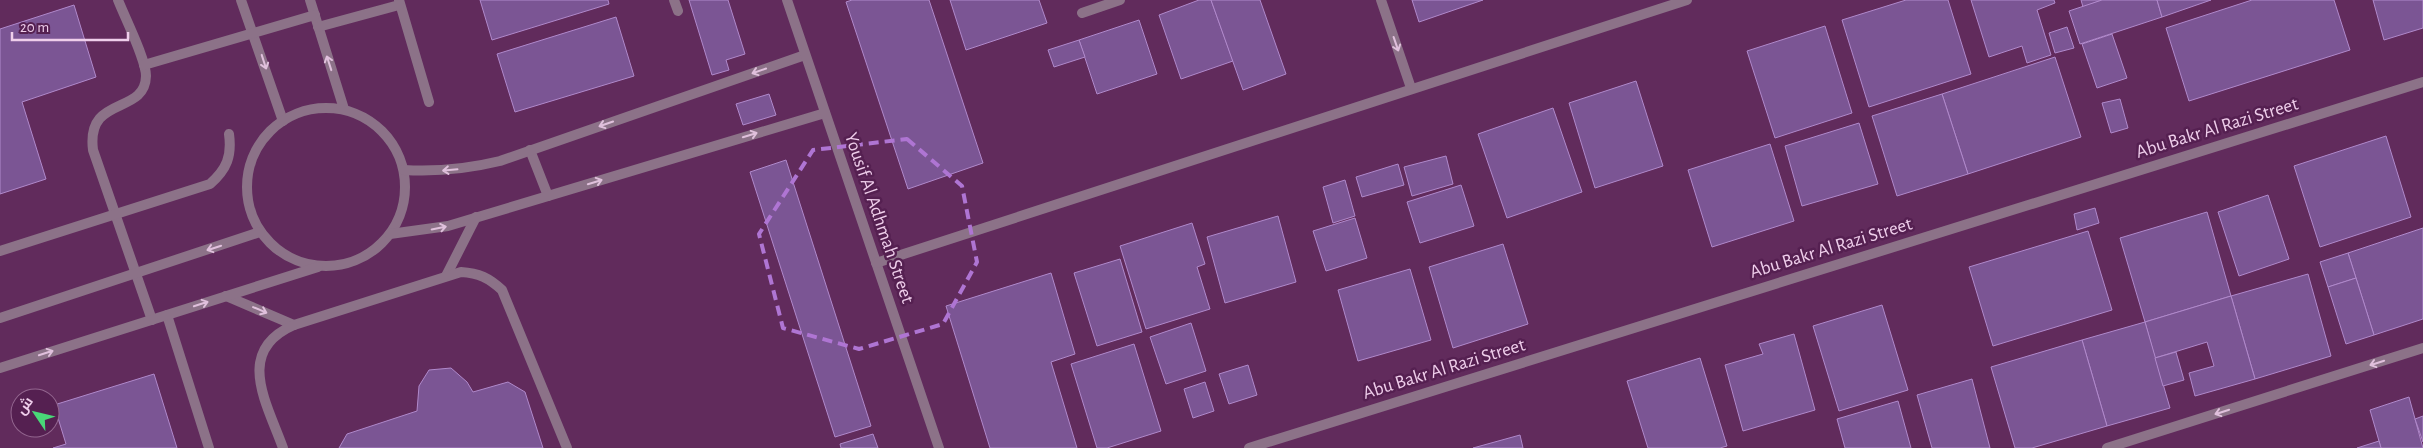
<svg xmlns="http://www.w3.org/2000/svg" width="2423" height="448" viewBox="0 0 2423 448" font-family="'Alegreya Sans',Cairo,sans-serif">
<rect width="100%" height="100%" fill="#612b5c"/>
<!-- building -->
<g fill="#7b5594" stroke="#b089cb">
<path d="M480,0H608L609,4L492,40Z"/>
<path d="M689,0H728L745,54L726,60L729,70L712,75Z"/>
<path d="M852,0H929L983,163L908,189L846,2Z"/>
<path d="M950,0H1039L1047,23L966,50Z"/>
<path d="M1199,0H1211L1233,61L1181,79L1159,15Z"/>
<path d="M1211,0H1260L1286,74L1243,90Z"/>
<path d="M1412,0H1483L1419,22Z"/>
<path d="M1906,0H1948L1971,74L1869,107L1842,20Z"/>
<path d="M1971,0H2054L2055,3L2037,10L2051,55L2027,63L2022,46L1989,57Z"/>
<path d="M2081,0H2102L2083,7Z"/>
<path d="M2102,0H2157L2162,17L2080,44L2069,11Z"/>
<path d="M2157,0H2211L2162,17Z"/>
<path d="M2252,0H2334L2350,50L2189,101L2166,28Z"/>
<path d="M2373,0H2423V28L2384,40Z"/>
<path d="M74,5L96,77L22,102L46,179L0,194V29Z"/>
<path d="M616,17L634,76L515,112L497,54Z"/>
<path d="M1139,20L1157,74L1097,94L1079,40Z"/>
<path d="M1825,26L1852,113L1775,138L1747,51Z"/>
<path d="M2067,27L2074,48L2055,53L2049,33Z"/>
<path d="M2112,34L2127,78L2097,88L2082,44Z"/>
<path d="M1079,40L1085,57L1054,67L1048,50Z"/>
<path d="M2055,57L2081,137L1968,174L1942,94Z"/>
<path d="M1636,81L1663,166L1595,188L1569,103Z"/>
<path d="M769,94L776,115L743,125L736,104Z"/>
<path d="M1942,94L1968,174L1897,196L1872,116Z"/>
<path d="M2120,99L2128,128L2111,133L2102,103Z"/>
<path d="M1553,108L1582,192L1507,218L1478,134Z"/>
<path d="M1859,123L1878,184L1802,206L1785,146Z"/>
<path d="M2386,136L2411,217L2320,247L2294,166Z"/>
<path d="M1770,144L1794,221L1712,247L1688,170Z"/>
<path d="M1446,156L1453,184L1412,196L1404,167Z"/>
<path d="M786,160L871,426L835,437L750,172Z"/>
<path d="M1398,164L1404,185L1362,197L1356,177Z"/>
<path d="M1345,180L1355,216L1333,223L1323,187Z"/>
<path d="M1461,185L1474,226L1420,243L1407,202Z"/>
<path d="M2268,195L2289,259L2239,276L2218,212Z"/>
<path d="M2095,208L2099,223L2077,230L2074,214Z"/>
<path d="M2207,212L2231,296L2145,322L2120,238Z"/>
<path d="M1278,216L1296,282L1225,303L1207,237Z"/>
<path d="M1355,218L1367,258L1326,271L1313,231Z"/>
<path d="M1192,223L1205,264L1197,267L1210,309L1146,329L1120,246Z"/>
<path d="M2423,228V319L2374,335L2348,253Z"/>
<path d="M2088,231L2112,310L1993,346L1969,267Z"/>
<path d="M1503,244L1528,324L1453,348L1429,267Z"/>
<path d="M2348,253L2356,278L2328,287L2320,262Z"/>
<path d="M1120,259L1142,332L1097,346L1074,273Z"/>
<path d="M1410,269L1431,340L1358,361L1338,290Z"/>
<path d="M1051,273L1075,354L1051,362L1077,448H990L946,306Z"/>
<path d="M2308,274L2331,356L2255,379L2231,296Z"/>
<path d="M2356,278L2374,335L2346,344L2328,287Z"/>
<path d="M2231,296L2255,379L2195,396L2189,373L2214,366L2207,342L2155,358L2145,322Z"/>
<path d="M1882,305L1908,390L1839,411L1813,326Z"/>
<path d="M2145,322L2170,408L2107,426L2082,340Z"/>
<path d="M1191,323L1206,371L1166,384L1150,337Z"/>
<path d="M1794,334L1815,410L1743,431L1725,365L1763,354L1759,344Z"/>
<path d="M2082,340L2107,426L2032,448H2015L1991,367Z"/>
<path d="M1134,344L1161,431L1107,448H1097L1071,364Z"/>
<path d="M2176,352L2184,380L2163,386L2155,358Z"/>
<path d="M1700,358L1727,446L1720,448H1648L1627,381Z"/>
<path d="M1248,365L1257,395L1229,404L1219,374Z"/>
<path d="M451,368L467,382L473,392L508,382L525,392L543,448H339L347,434L417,411L419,386L429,370Z"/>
<path d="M154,374L177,448H53L66,444L54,405Z"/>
<path d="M1972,379L1990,448H1932L1917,395Z"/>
<path d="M1205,382L1214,411L1193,418L1184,389Z"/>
<path d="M2409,397L2423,448H2381L2370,410Z"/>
<path d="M1898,401L1911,448H1845L1837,419Z"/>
<path d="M2423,416V442L2415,419Z"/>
<path d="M873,434L878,448H841L840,444Z"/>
<path d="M1520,435L1523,448H1473Z"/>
<path d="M2379,441L2381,448H2357Z"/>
</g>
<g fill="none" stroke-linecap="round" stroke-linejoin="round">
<!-- lane -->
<g stroke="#8c7288" stroke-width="10">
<path d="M118,0C125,18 146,59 146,76C145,116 86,94 93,150L152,320"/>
<path d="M241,0L283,121"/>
<path d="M310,0L344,109"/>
<path d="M399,0L429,102"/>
<path d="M674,0L678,11"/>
<path d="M318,27L399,5"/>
<path d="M144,65L315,15"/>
<circle cx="326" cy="187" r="79"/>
<path d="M530,150L548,196"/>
<path d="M404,170C437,172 467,169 500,161L805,55"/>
<path d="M390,234L448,226L825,113"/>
<path d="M0,251L210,184C227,169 232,156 229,134"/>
<path d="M446,276L476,217"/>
<path d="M226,296L294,325"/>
<path d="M167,315L209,448"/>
<path d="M0,318L260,232"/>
<path d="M0,368L318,267"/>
<path d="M283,448C267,403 234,351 294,325L461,272C479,273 489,278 502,290L567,448"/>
</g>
<!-- street -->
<g stroke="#8c7288" stroke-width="10">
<path d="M787,0L939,448"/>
<path d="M1381,0L1411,88"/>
<path d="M1082,13L1120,0"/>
<path d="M876,263L1687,0"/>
<path d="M1249,448L2423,82"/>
<path d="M2107,448L2423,348"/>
</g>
</g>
<!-- one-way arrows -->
<defs><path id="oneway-shaft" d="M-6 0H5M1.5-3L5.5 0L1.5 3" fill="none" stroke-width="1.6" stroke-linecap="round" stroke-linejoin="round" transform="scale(1.25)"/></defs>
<g stroke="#e0c0dc">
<use href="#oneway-shaft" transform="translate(1396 44) rotate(71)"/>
<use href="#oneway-shaft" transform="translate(264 62) rotate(72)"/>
<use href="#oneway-shaft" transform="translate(329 63) rotate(-108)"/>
<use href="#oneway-shaft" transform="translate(759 71) rotate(161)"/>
<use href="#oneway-shaft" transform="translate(606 124) rotate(161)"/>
<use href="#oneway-shaft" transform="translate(750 135) rotate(-17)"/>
<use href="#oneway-shaft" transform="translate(450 170) rotate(175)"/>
<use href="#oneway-shaft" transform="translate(595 182) rotate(-17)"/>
<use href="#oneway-shaft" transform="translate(439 228) rotate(-11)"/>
<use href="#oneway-shaft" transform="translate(214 248) rotate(162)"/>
<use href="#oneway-shaft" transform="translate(201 304) rotate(-18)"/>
<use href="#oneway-shaft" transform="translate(260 310) rotate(23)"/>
<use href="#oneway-shaft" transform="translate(46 353) rotate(-18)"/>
<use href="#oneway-shaft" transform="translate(2377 363) rotate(162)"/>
<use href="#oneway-shaft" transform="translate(2222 412) rotate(162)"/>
</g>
<!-- marked area -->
<path fill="none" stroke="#af75d3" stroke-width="4" stroke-dasharray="10 6" stroke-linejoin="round" d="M907,139L962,186L977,262L943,324L859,349L783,328L759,234L813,150Z"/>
<g text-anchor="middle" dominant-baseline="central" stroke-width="5" stroke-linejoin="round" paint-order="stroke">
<!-- street labels -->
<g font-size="19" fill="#efceeb" stroke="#552051">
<text transform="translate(2217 128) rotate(-17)">Abu Bakr Al Razi Street</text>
<text transform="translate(879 218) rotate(71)">Yousif Al Adhmah Street</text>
<text transform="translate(1831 248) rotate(-17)">Abu Bakr Al Razi Street</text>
<text transform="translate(1444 369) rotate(-17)">Abu Bakr Al Razi Street</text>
</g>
</g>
<!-- north arrow -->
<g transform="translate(35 413) rotate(305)"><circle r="24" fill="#552051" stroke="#93668f"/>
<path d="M0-4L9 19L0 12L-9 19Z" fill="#49d778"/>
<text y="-8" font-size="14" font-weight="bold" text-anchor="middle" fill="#efceeb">ش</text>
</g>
<!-- scale -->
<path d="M12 32v8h116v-8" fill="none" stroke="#efceeb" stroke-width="2.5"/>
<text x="20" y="32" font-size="15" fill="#efceeb" stroke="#552051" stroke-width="4" paint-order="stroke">20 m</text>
</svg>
